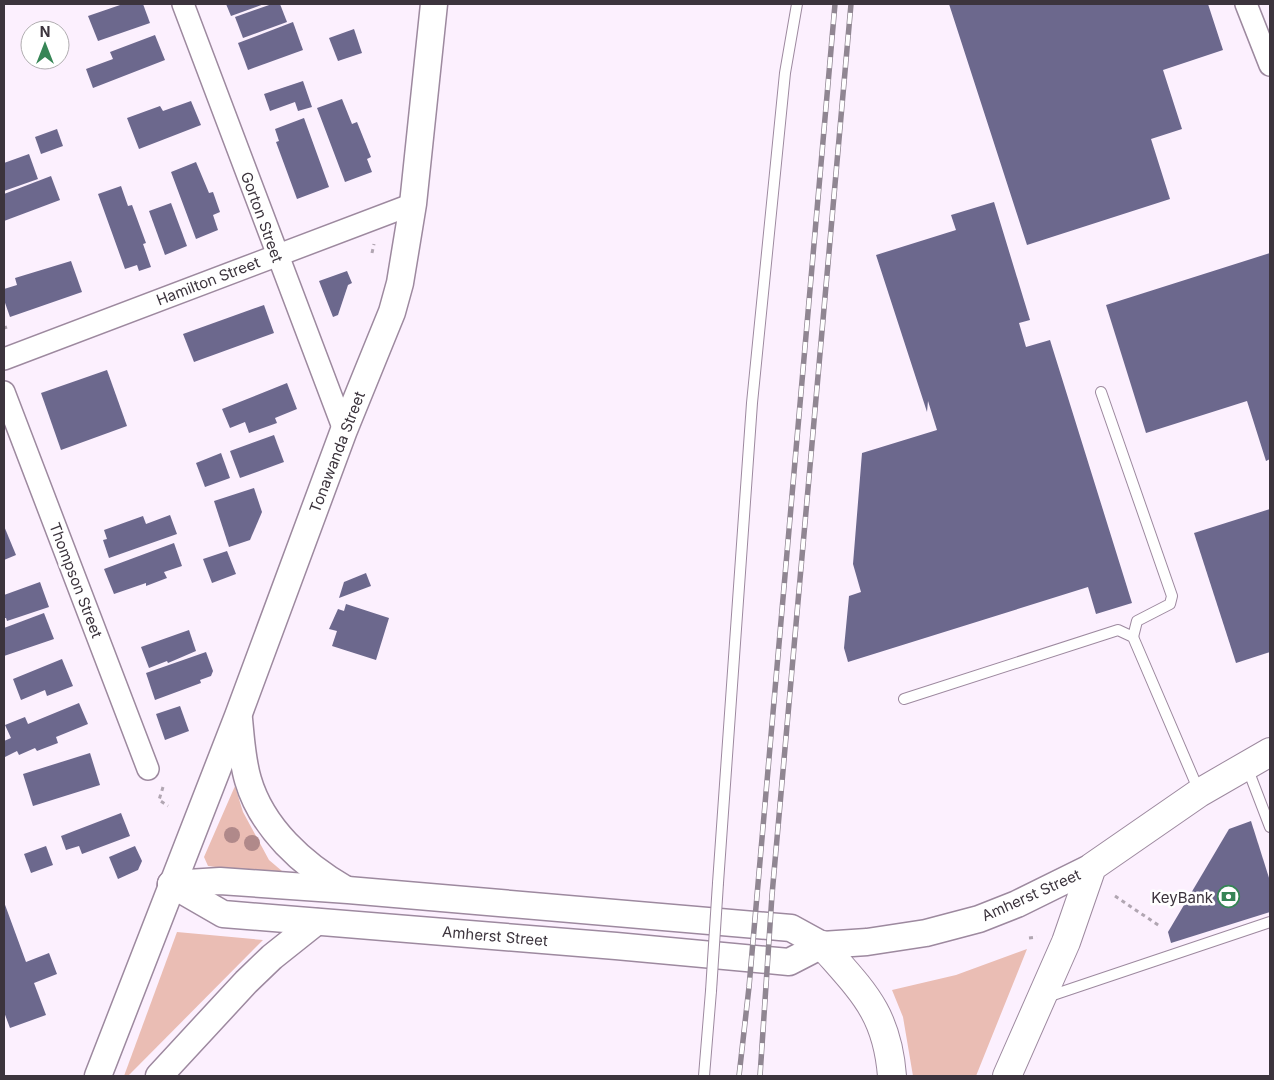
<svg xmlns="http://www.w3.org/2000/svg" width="1274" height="1080" viewBox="0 0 1274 1080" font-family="Inter,sans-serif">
<rect width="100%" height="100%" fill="#fcf0fe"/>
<!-- green -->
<g fill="#eabdb4">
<path d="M235,786L243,812L269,860L289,877L208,866L204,857Z"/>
<path d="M177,932L263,940L128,1076H124Z"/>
<path d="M1027,949L976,1076H913L903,1017L892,990L956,975Z"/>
</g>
<!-- building -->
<g fill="#6c688d">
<path d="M123,4H143L150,23L98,41L88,16Z"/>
<path d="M226,4H264L231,16Z"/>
<path d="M272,4H280L287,22L243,38L235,17Z"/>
<path d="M949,4H1208L1223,50L1163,70L1182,129L1151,139L1170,199L1027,245Z"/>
<path d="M293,22L303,50L248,70L238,43Z"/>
<path d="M354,29L362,53L338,61L329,38Z"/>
<path d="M155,35L165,60L93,88L86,69L113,59L110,52Z"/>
<path d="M303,81L312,107L298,111L295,102L270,111L264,94Z"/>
<path d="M342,99L352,124L357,122L371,157L367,159L372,172L345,182L317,108Z"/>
<path d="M191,101L201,125L139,149L127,118L160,106L163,111Z"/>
<path d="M304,118L329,187L297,199L276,142L279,141L275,129Z"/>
<path d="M57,129L63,146L41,154L35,137Z"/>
<path d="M29,154L38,179L4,191V163Z"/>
<path d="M196,162L209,193L213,192L220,212L213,215L218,230L196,239L171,172Z"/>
<path d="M51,176L60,200L4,221V194Z"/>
<path d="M121,186L128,206L132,205L146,243L143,244L151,267L139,271L137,265L125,269L98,194Z"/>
<path d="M994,202L1030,320L1019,323L1026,347L1050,340L1132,603L1096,614L1088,587L848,662L844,648L849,596L861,592L853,564L862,453L937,430L928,401L927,412L876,255L956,230L951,215Z"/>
<path d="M171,203L187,246L165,255L149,211Z"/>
<path d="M1270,253V459L1266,461L1247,401L1146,433L1106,305Z"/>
<path d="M71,261L82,292L10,317L4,300V289L17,285L15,278Z"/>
<path d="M347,271L352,283L348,285L338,315L333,317L319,281Z"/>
<path d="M264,305L274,333L194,362L183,334Z"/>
<path d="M107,370L127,426L61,450L41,393Z"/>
<path d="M287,383L297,409L275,418L277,423L249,433L245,422L230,428L222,409Z"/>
<path d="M274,435L284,462L240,478L230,451Z"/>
<path d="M221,453L230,478L205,487L196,463Z"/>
<path d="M254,488L262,512L250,540L229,547L214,501Z"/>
<path d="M1270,509V652L1236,663L1194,533Z"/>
<path d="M170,515L177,534L109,558L103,540L107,539L104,530L143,516L146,524Z"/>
<path d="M4,526L16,555L4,560Z"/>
<path d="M174,543L182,566L164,572L167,578L146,586V583L114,594L104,569Z"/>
<path d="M227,551L236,574L212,583L203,559Z"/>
<path d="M366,573L371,586L339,598L344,582Z"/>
<path d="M40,582L49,607L7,621L6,618H4V595Z"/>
<path d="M346,604L389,618L376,660L332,646L337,631L329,629L338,609L344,611Z"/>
<path d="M44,613L54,639L4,656V628Z"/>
<path d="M189,630L196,651L168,663L167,661L149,668L141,647Z"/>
<path d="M206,652L213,671L211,676L200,680L201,683L155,700L146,673Z"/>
<path d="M62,659L73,686L47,696L45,690L21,700L13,679Z"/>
<path d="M79,703L88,724L56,737L58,743L37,751L35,748L19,755L17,751L5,757L4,741L11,738L5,725L25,717L28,724Z"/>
<path d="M180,706L189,731L165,740L156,714Z"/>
<path d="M90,753L100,785L33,806L23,774Z"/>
<path d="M121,813L130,836L82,854L79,846L66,850L61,836Z"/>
<path d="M1251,821L1270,881V912L1171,943L1168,932L1229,829Z"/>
<path d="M46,846L53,865L31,873L24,854Z"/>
<path d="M135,846L142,861L138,870L118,879L109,857Z"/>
<path d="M4,902L26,962L49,953L57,974L34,983L46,1015L10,1028L4,1012Z"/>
</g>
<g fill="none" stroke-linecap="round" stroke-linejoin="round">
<defs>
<g id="service">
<path d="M1101,392L1172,596L1170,604L1137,621L1133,637"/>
<path d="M904,699L1118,630L1133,637L1199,791"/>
<path d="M1247,767L1270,827"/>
<path d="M718,883L752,403L785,73L797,4"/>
<path d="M1047,997L1270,922"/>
<path d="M704,1076L711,991"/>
</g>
<g id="minor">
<path d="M183,4L344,430"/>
<path d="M1246,4L1270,65"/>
<path d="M4,359L413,204"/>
<path d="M4,392L148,769"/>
</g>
<g id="tertiary">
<path d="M239,719C241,739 242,760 248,780C262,828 303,865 345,889"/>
<path d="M171,884L223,914L616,946L789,962L822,945L867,942L926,933L979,919L1017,904L1092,867"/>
<path d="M171,884L220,881L348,890L791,928L822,945"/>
<path d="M98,1076L238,716L344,430L392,312L400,283L413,204L434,4"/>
<path d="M159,1076L246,982L272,957L316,922"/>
</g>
<g id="secondary">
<path d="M822,945C862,991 887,1012 892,1076"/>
<path d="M1007,1076L1066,942L1092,867L1199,793L1270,752"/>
</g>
</defs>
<!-- service casing -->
<use href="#service" stroke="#9d899f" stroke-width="12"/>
<!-- minor casing -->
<use href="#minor" stroke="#9d899f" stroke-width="24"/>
<!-- tertiary casing -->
<use href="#tertiary" stroke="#9d899f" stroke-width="29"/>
<!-- secondary casing -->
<use href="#secondary" stroke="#9d899f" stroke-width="30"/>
<!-- path -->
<g stroke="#b1a6b2" stroke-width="3" stroke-dasharray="4 4" stroke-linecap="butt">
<path d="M372,253L374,244"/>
<path d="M4,328L7,327"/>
<path d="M163,787L159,800L168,806"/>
<path d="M1115,896L1161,927"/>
<path d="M1029,938L1037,937"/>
</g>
<!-- service -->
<use href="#service" stroke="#fff" stroke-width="10"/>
<!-- minor -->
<use href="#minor" stroke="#fff" stroke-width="21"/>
<!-- tertiary -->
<use href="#tertiary" stroke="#fff" stroke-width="26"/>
<!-- secondary -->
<use href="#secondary" stroke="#fff" stroke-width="28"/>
<defs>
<g id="rail">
<path d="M739,1076L749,987L835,4"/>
<path d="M760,1076L772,895L851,4"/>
</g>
</defs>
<!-- rail casing -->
<use href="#rail" stroke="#908692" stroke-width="5.5"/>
<!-- rail -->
<use href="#rail" stroke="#fff" stroke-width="4" stroke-dasharray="11" stroke-linecap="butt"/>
<defs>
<path id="service-bridge" d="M711,991L718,883"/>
</defs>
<!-- service-bridge casing -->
<use href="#service-bridge" stroke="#9d899f" stroke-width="12" stroke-linecap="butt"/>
<!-- service-bridge -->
<use href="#service-bridge" stroke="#fff" stroke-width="10"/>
</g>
<!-- trees -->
<g fill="#b0898a">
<circle cx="232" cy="835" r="8"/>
<circle cx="252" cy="843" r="8"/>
</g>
<!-- icons -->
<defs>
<symbol id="bank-ring" viewBox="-11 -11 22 22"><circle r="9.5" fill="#fff" stroke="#368556" stroke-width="1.5"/><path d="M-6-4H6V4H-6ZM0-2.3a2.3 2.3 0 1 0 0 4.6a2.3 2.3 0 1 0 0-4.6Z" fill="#368556"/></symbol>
</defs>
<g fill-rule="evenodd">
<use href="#bank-ring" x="1216" y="884" width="25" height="25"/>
</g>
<g text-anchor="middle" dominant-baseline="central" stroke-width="5" stroke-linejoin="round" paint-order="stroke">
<!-- street labels -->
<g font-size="15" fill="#3c343d" stroke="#fff">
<text transform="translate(262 217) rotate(70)">Gorton Street</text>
<text transform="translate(208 281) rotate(-21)">Hamilton Street</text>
<text transform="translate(337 452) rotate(-69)">Tonawanda Street</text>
<text transform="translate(76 580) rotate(69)">Thompson Street</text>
<text transform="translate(1031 895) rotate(-24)">Amherst Street</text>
<text transform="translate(495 936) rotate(5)">Amherst Street</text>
</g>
<!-- poi labels -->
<g font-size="15" fill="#3c343d" stroke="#fff" text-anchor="end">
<text x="1213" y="897">KeyBank</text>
</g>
</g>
<!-- border -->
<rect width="1274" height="1080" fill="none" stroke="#3c343d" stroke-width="10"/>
<!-- north arrow -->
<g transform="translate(45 45)"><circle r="24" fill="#ffffff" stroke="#b1aeb1"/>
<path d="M0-4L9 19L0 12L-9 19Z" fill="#368556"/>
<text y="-8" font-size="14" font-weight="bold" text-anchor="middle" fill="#3c343d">N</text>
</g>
</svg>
